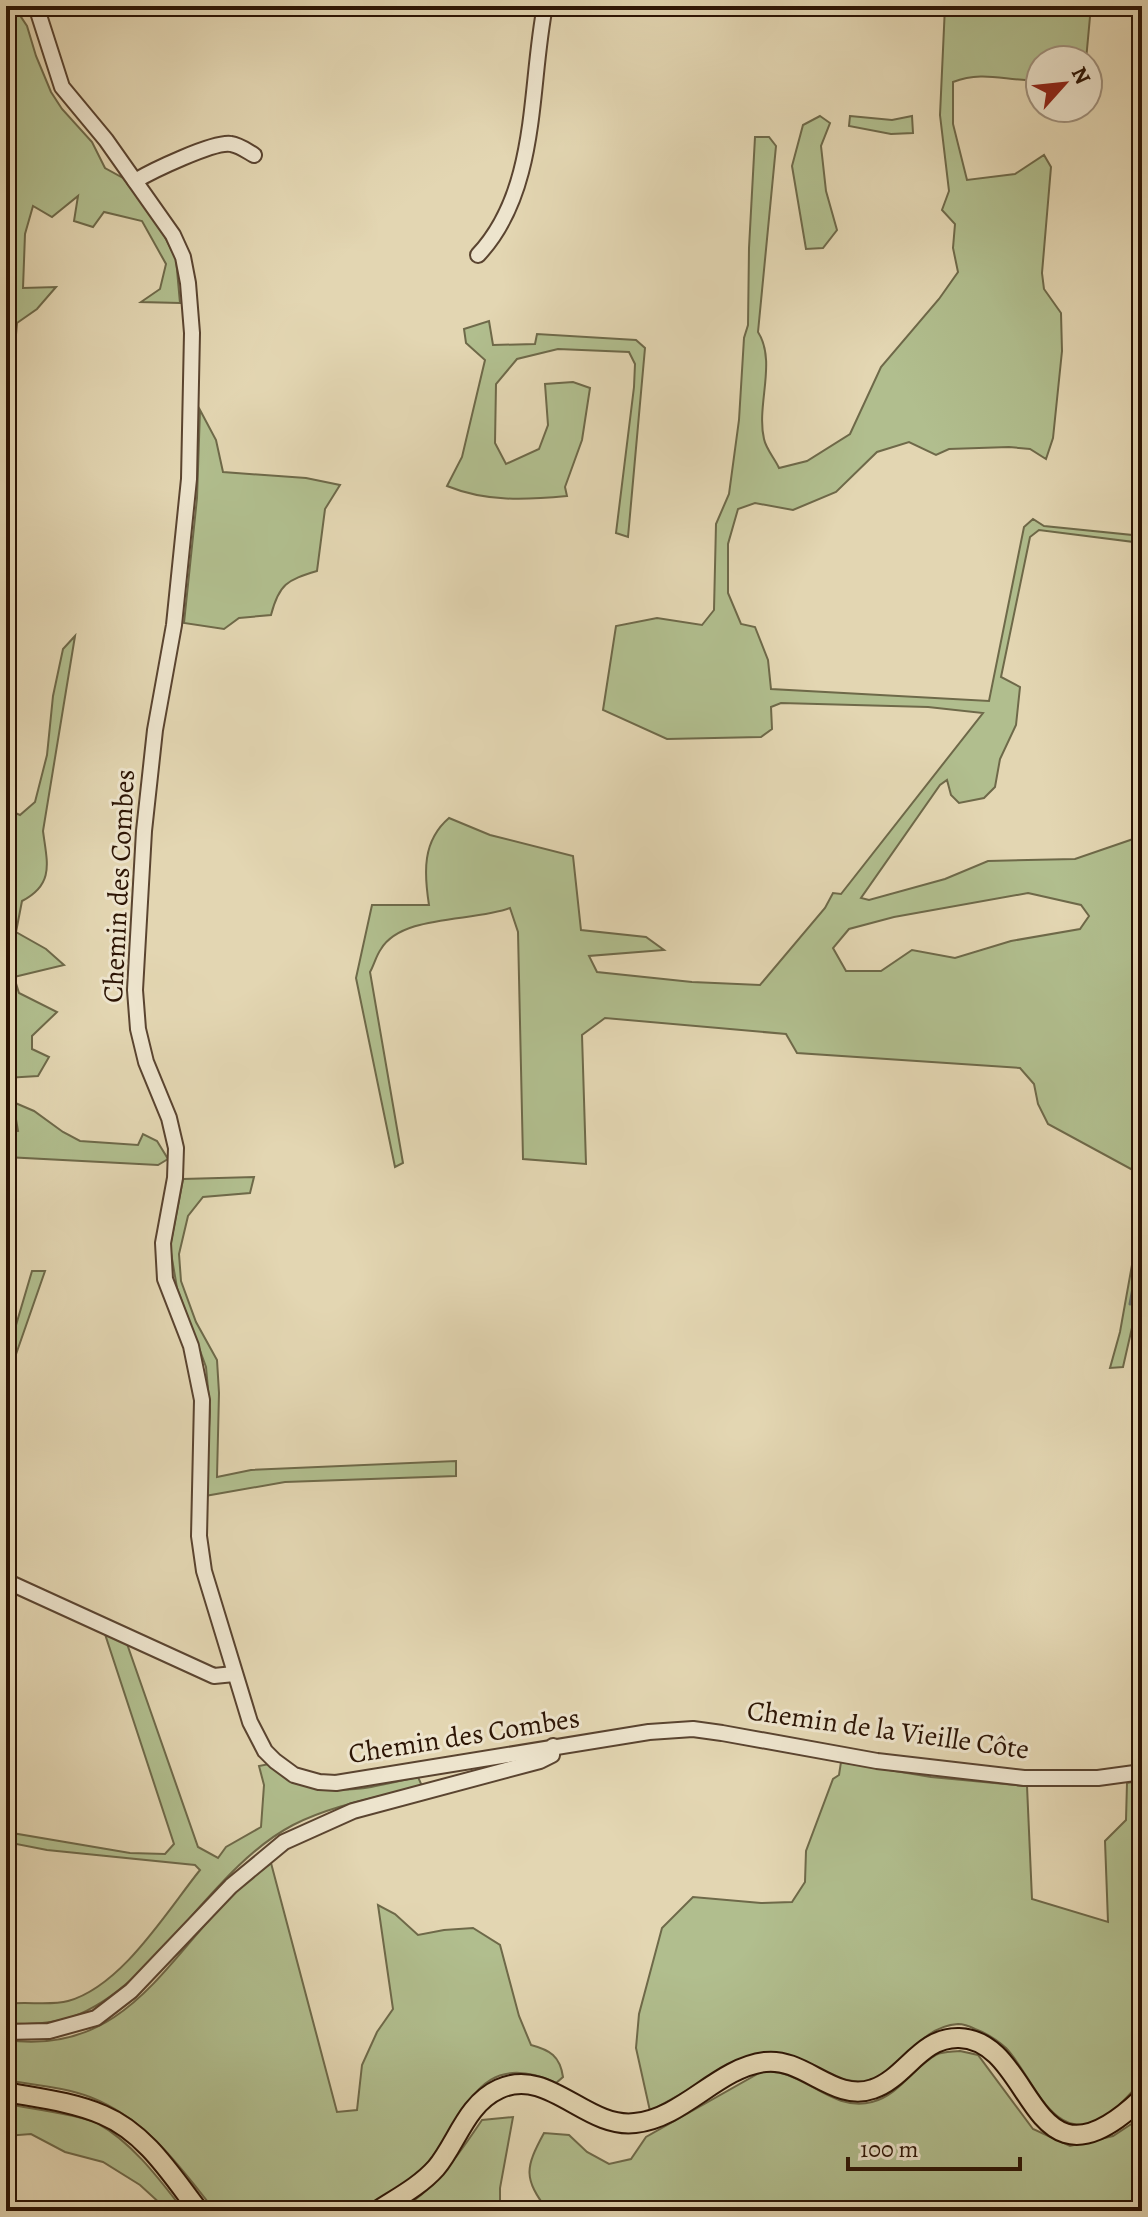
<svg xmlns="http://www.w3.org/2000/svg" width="1148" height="2217" viewBox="0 0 1148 2217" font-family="Alegreya,serif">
<rect width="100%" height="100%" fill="#e3d6b2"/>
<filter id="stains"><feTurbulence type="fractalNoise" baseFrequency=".0025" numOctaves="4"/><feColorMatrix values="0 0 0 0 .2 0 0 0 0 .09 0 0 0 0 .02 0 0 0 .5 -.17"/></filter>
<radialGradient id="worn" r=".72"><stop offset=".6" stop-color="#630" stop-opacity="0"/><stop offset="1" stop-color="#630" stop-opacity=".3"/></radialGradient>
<!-- green -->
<g fill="#b1be8e" stroke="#6e6949" stroke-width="2" fill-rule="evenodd">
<path d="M6,6L15,8L27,26L36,56L51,92L62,109L92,142L105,168L123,178L157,221L176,259L180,303L141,302L160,289L166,264L142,221L104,212L93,227L74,221L78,196L52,217L33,206L25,234L23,288L56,287L37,309L17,323L14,358L6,379Z"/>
<path d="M945,6H1091L1086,60H1040V80C1007,82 985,70 953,82V124L967,180L1015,174L1044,155L1051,167L1042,273L1044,289L1061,313L1062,351L1053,438L1046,459L1030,449L1009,447L949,449L936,455L909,442L877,452L836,492L793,510L755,503L738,509L728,544V593L741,624L755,627L768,660L771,689L989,701L1024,527L1033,519L1044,526L1142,536V543L1039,530L1030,537L1001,677L1020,687L1016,725L1000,759L995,787L984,798L959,803L951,795L947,780L940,785L861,898L869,900L945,879L988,861L1075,859L1142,836V1175L1048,1124L1038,1104L1034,1084L1020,1068L797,1053L786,1034L605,1018L582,1035L586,1164L523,1159L518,932L510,908C475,922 402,914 381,949C376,956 374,965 370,972L403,1163L395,1167L356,978L372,905H429C424,873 422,841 449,818L490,835L573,856L581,930L646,937L664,950L589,956L597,972L692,982L760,985L825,908L833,893L841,894L983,713L928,707L781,703L771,707L772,729L761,737L667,739L603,710L616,626L657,618L702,625L714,610L716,524L729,494L739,420L744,338L748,325L749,248L755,137H769L776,146L758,332C777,362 756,405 764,439C766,449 775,459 779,468L807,461L850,434L881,367L939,299L958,272L953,248L955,224L942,210L949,191L940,115ZM1028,893L1081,905L1089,916L1080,929L1011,941L955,958L912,950L881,971H846L833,948L849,929L894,917Z"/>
<path d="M820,116L830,123L821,146L826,191L837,230L823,248L806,249L792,166L803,125Z"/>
<path d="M850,116L892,120L912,116L913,133L891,134L849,126Z"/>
<path d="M489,321L493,345L535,344L537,334L636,340L645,348L628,537L616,533L634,387L635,364L629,352L558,349L517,359L496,384L495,443L506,464L539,449L548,425L545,384L573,382L590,388L582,440L565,487L567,496C526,500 486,502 447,486L462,457L485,360L466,343L464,329Z"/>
<path d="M200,410L216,440L223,472L306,478L340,485L325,509L317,571C287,580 279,584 271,615L239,618L224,629L184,623L197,498Z"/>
<path d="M75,636L43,831C47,862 55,884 22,901L16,932L46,949L64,965L14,977L19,993L57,1012L32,1036V1049L49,1057L38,1076L6,1078V809L20,815L35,802L47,755L53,696L63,649Z"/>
<path d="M13,1102L34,1111L63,1132L80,1141L138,1145L143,1134L157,1141L168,1159L158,1165L6,1157V1133L18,1131Z"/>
<path d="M254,1177L250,1193L203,1197L188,1216L179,1254L181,1281L196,1322L217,1360L219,1393L217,1477L251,1470L456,1461V1476L285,1482L205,1496L210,1411L206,1367L177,1288L170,1247L183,1179Z"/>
<path d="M1142,1183V1284L1123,1367L1110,1368L1120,1332L1142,1209Z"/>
<path d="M32,1271H45L6,1383V1359Z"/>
<path d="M104,1631L126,1641L198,1847L218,1858L226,1847L261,1827L264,1785L259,1766L269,1764C320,1802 360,1790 418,1777L422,1786C380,1797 332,1805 293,1825C209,1869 157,1986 72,2017C51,2024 28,2025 6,2023V2004C26,2001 50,2006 68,2001C122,1986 167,1911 200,1870L195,1865L47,1850L6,1842V1832L130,1853L165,1854L174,1844Z"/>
<path d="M841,1762L931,1777L1027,1786L1032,1899L1108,1922L1105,1841L1126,1820L1127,1783L1142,1780V2081C1130,2093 1117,2110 1102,2119C1052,2146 1033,2076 1006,2048C997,2040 986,2033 975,2029C969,2026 964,2024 958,2024C917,2027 904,2070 869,2084L742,2060L650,2111L636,2048L639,2014L662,1928L693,1897L761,1903L792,1902L805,1882L806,1851L833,1779L839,1775Z"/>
<path d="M271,1863L337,2112L357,2110L362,2065L377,2032L393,2009L378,1905L395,1914L418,1935L444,1930L473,1928L500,1945L519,2016L531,2045C550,2050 560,2056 563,2077L556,2083C472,2044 466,2125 422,2169C415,2177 371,2207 362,2211C352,2214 336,2211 325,2211C289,2211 252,2211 215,2211C178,2165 148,2120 90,2097C65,2087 33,2085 6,2080V2040C122,2056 163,1965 232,1895C244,1883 258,1874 271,1863Z"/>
<path d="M960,2051L978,2055L1033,2129L1070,2146L1113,2136L1142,2117V2211H548C523,2178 525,2168 544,2133L569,2135L587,2152L609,2164L631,2159L646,2137L761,2072C802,2066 829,2113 872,2102C898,2096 913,2068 936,2055C943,2051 952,2052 960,2051Z"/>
<path d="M6,2104C27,2108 81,2115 97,2123C132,2142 160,2180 184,2211H164L163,2206L140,2185L103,2162L65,2152L31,2134L6,2136Z"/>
<path d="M513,2117L500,2188V2211H399C437,2188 458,2155 482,2120Z"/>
</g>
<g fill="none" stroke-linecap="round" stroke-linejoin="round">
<!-- stream -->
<path stroke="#6d766f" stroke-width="3" d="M1130,1304L1142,1240"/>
<defs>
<g id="minor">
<path d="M36,6L62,87L106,140L173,235L183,257L188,283L192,333L189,479L174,625L155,730L144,831L135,990L138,1029L146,1062L169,1118L176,1148L175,1178L163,1243L165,1279L191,1346L202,1400L199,1536L204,1571L250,1722L265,1751L275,1761L294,1775L319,1782L336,1783L649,1732L693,1729L722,1733L877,1761L1024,1778H1098L1142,1772"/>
<path d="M135,181C152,171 214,141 231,144C239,145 247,151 254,155"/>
<path d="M478,255C539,190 529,87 545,6"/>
<path d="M6,1581L214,1676L234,1674"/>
<path d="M6,2032L49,2031L96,2018L131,1991L231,1886L284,1842L353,1811L540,1761L552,1755L553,1746"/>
</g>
<g id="major">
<path d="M6,2092C38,2098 73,2102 103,2115C146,2133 172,2176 199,2211"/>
<path d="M377,2211C397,2198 420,2186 436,2168C457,2143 466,2104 499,2089C548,2066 586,2129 635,2123C684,2118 717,2068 765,2062C804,2057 834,2103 873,2089C906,2078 920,2037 959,2038C1037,2040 1027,2207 1142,2098"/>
</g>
</defs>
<!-- minor casing -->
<use href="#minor" stroke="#5a4430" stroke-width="18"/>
<!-- major casing -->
<use href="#major" stroke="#2c1404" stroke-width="22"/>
<!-- minor -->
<use href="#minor" stroke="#ede4cd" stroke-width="14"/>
<!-- major -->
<use href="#major" stroke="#e3d6b2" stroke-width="18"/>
</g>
<g text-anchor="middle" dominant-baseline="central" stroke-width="6" stroke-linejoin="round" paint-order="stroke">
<!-- street labels -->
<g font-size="28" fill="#2c1404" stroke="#ede4cd">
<text transform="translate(119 886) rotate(-87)">Chemin des Combes</text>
<text transform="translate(888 1730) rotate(8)">Chemin de la Vieille Côte</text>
<text transform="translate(464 1736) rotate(-9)">Chemin des Combes</text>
</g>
</g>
<!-- margin -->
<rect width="1148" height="2217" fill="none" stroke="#e3d6b2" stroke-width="32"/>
<rect x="8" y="8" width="1132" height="2201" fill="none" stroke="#2c1404" stroke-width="4"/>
<rect x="16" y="16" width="1116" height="2185" fill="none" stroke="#2c1404" stroke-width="2"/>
<!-- north arrow -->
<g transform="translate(1064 84) rotate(63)"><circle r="38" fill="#ede4cd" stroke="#a0917d" stroke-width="2"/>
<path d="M0-6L14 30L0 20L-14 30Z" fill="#8f2418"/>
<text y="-12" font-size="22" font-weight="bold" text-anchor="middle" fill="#2c1404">N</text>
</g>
<!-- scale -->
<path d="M848 2157v12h172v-12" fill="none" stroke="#2c1404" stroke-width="4"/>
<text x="860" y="2157" font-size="24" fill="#2c1404" stroke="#ede4cd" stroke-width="6" paint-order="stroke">100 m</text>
<rect width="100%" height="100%" filter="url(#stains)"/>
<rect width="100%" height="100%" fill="url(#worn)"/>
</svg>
